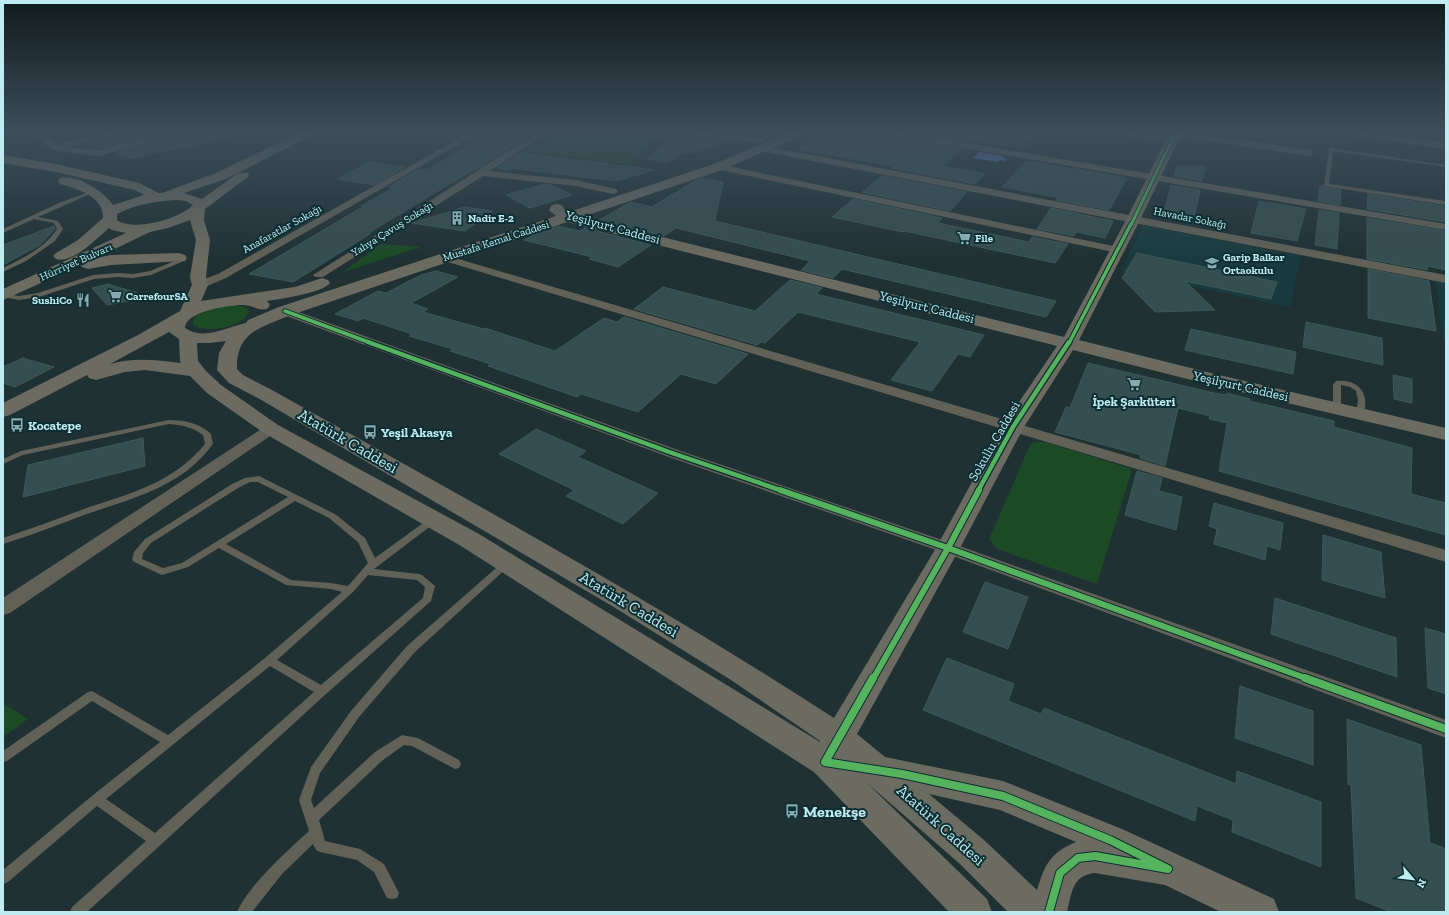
<svg xmlns="http://www.w3.org/2000/svg" width="1449" height="915" viewBox="0 0 1449 915" font-family="'Zilla Slab',serif">
<rect width="100%" height="100%" fill="#1f3133"/>
<!-- built -->
<g fill="#193b3f">
<path d="M1143,225L1301,256L1290,307L1121,271Z"/>
<path d="M1436,281L1446,283V340H1443Z"/>
</g>
<!-- green -->
<g fill="#1c4a25">
<path d="M558,131H648L665,132L628,164L525,152Z"/>
<path d="M381,244L421,247L343,272Z"/>
<path d="M235,305C241,306 246,306 249,311C244,327 204,335 193,324V320C203,307 220,307 235,305Z"/>
<path d="M1035,442H1045L1132,469L1097,584L997,549L989,539L1030,445Z"/>
<path d="M3,703L28,719L3,737Z"/>
</g>
<!-- water -->
<path fill="#5776c1" d="M979,152L1004,156L1002,158L1007,159L1005,161L1000,160L998,162L973,158Z"/>
<!-- building -->
<g fill="#354e4f" stroke="#3b5959">
<path d="M126,131H167L100,148L88,144L124,134Z"/>
<path d="M186,131H227L228,137L183,148L181,146L133,159L115,153L184,134Z"/>
<path d="M494,131H536L482,166L466,174L370,232V234L293,282L249,274L364,206H361L393,188L388,187L419,169L427,170Z"/>
<path d="M826,131H877L882,135L962,149L943,166L985,174L975,184L891,168L893,166L798,149Z"/>
<path d="M904,131H1037L1022,148L971,140L969,142Z"/>
<path d="M674,134L676,135L726,141L693,153L685,152L667,163L647,159Z"/>
<path d="M519,153L602,163L655,170L616,181L509,168L508,170L497,168Z"/>
<path d="M1026,161L1118,176L1127,178L1109,210L1056,200L1057,197H1055L1002,187Z"/>
<path d="M370,162L405,167L374,185L337,179Z"/>
<path d="M1177,166H1206L1202,181L1174,176Z"/>
<path d="M882,176L967,192L950,211L862,192Z"/>
<path d="M703,178L723,182L715,221L1056,301L1046,317L842,269L833,278L801,270L810,261L676,228L664,236L599,220L631,202L652,207L696,180Z"/>
<path d="M545,184L552,185L572,195L530,208L506,195Z"/>
<path d="M1171,185L1200,190L1193,223L1160,217L1166,205Z"/>
<path d="M1320,186L1341,190L1340,205L1318,201Z"/>
<path d="M1368,194L1444,206L1446,222L1367,209Z"/>
<path d="M853,199L942,218L938,223L1029,242L1032,237L1068,244L1055,263L904,231L903,232L832,217Z"/>
<path d="M1259,201L1306,209L1297,241L1251,233Z"/>
<path d="M465,207L493,211L465,231L412,223Z"/>
<path d="M1051,208L1103,219L1113,221L1105,238L1076,232L1074,236L1037,229Z"/>
<path d="M1319,210L1339,213L1337,249L1315,245Z"/>
<path d="M1367,218L1446,231V270L1427,266L1428,270L1367,259Z"/>
<path d="M54,226L55,229L40,245L3,265V245Z"/>
<path d="M558,226L579,231L585,228L651,245L618,267L589,259L592,257L524,240L531,236Z"/>
<path d="M1137,253L1277,282L1271,299L1185,281L1215,310L1155,312L1122,278Z"/>
<path d="M1368,269L1429,281L1436,331L1368,318Z"/>
<path d="M436,271L458,277L411,303L428,309L423,312L484,329L485,328L555,351L604,318L617,322L624,317L748,354L716,384L681,374L638,412L581,394L577,397L488,366L491,364L450,351L453,349L409,336L412,334L363,318L358,321L335,314L378,291L386,293L421,275Z"/>
<path d="M790,280L822,288L816,294L984,335L970,357L958,354L932,391L891,380L920,342L798,312L765,343L761,342L757,345L634,309L663,287L755,311Z"/>
<path d="M108,284L150,297L107,305L92,288Z"/>
<path d="M1306,322L1382,338L1383,365L1303,347Z"/>
<path d="M1191,329L1296,352L1293,374L1185,350Z"/>
<path d="M23,358L54,367L15,387L3,383V367Z"/>
<path d="M1088,363L1214,393L1227,395V393L1250,399V401L1334,421V427L1412,448L1411,494L1446,503V535L1219,471L1227,423L1209,419L1210,416L1178,408L1165,466L1140,458L1141,455L1055,432L1066,407L1070,408Z"/>
<path d="M1393,375L1412,379V403L1394,399Z"/>
<path d="M536,429L586,451L578,457L658,493L623,524L566,496L574,490L499,454Z"/>
<path d="M143,438L145,466L23,497L28,465Z"/>
<path d="M1137,471L1162,478L1159,491L1182,497L1176,530L1125,515Z"/>
<path d="M1214,503L1283,523L1280,550L1267,546L1265,560L1214,544L1217,529L1209,526Z"/>
<path d="M1323,535L1381,552L1385,598L1322,580Z"/>
<path d="M985,582L1028,597L1008,649L963,632Z"/>
<path d="M1275,598L1396,638L1397,677L1271,634Z"/>
<path d="M1425,628L1446,634V694L1428,688Z"/>
<path d="M947,658L1014,684L1008,701L1041,714L1044,708L1236,784L1237,771L1321,802V867L1232,832L1233,820L1197,806L1195,821L923,710Z"/>
<path d="M1240,686L1313,711V765L1235,738Z"/>
<path d="M1347,719L1421,745L1430,843L1444,848L1446,864V912H1391L1356,898L1351,785L1348,784Z"/>
</g>
<g fill="none" stroke-linecap="round" stroke-linejoin="round">
<!-- lane -->
<g fill="#616158" fill-rule="evenodd">
<path d="M6,131H11L3,135V132Z"/>
<path d="M1331,148L1446,165V167L1333,151L1329,184L1446,201V205L1324,186L1329,149Z"/>
<path d="M91,191L95,192L38,217L58,221L63,229L55,241L26,261L3,272V268C23,258 45,248 57,229L54,223L34,219L3,233V229L59,203Z"/>
<path d="M182,258L185,260L184,261L151,275L133,278L118,277L94,279L39,297L19,300L3,297V293L19,296L38,293L93,275L118,273L133,274L150,271Z"/>
<path d="M1336,381C1358,378 1371,394 1363,415H1360L1356,413L1358,400L1356,391L1350,387L1341,385V408L1337,410H1334L1333,408V385Z"/>
<path d="M169,420C184,420 200,423 211,434L213,444C181,488 132,498 84,515C57,525 30,536 3,544V538C30,529 57,519 84,509C130,493 172,484 205,444L203,435C192,427 182,425 169,424L23,455L3,464V459L21,451Z"/>
<path d="M259,476L335,514L365,538L375,558L430,518H436L437,520L436,522L374,569L419,574L422,575L435,586L431,601L326,694L87,912H70L72,907L146,841L97,806L8,882L3,884V870L93,795L160,742L92,701L7,761L3,762V751L88,692L92,691L168,735L265,658L342,592L331,589L286,585L219,548L188,567L162,575L134,562L132,560L134,552L145,539L232,484L245,478ZM250,482H258L288,497L182,563L163,568L142,559L143,553L151,543L238,488ZM295,501L329,518L358,542L368,563L348,586L331,583L291,580L226,544ZM368,575L417,580L425,587L423,598L321,685L277,660L353,592ZM270,666L314,692L155,833L106,799Z"/>
<path d="M506,561L509,562L511,564L509,566L415,652L359,717L320,773L311,800L314,808L375,752L402,735L418,738L459,760L461,764L459,768L455,769L412,746L404,745L383,760L319,820L325,841L360,849L384,864L399,893L397,898L392,899L387,898L374,872L357,860L320,852L316,850L313,844L282,874L252,912H237C249,885 287,851 309,831L299,800L311,767L351,711L407,646L503,562Z"/>
</g>
<!-- street -->
<g fill="#616158" fill-rule="evenodd">
<path d="M26,131H37L43,133L53,131H66L65,133L48,137L59,146H61L62,143L112,131H125L124,133L68,147L98,150L172,131H185L184,133L98,156L53,150L39,138Z"/>
<path d="M472,131H482L226,278L200,289L196,288L194,285L196,282L218,274Z"/>
<path d="M540,131H549L490,171L576,180L616,189L618,191L616,193L613,194L576,186L483,176L323,277H315L313,275Z"/>
<path d="M672,131H698L760,137L764,140L760,143L676,134Z"/>
<path d="M878,131H896L1446,224V230L882,134Z"/>
<path d="M1111,131H1130L1172,137L1176,140L1172,143L1115,134Z"/>
<path d="M1178,131L1310,150L1314,153L1310,156L1175,136L1174,134L1175,132Z"/>
<path d="M1336,131H1357L1446,143V149L1340,134Z"/>
<path d="M764,146L1446,275V283L761,151L760,149L761,147Z"/>
<path d="M718,164L1118,247L1124,250L1118,253L715,169L713,167Z"/>
<path d="M445,255L1446,550V562L441,260L439,258L441,256Z"/>
<path d="M285,307L678,450L954,544L1446,720V738L942,552L666,456L281,314L279,311L281,308Z"/>
<path d="M271,424L276,426L279,429L276,432L10,613L3,615V598L266,426Z"/>
</g>
<!-- secondary -->
<path fill="#6c6b61" fill-rule="evenodd" d="M303,131H318L316,133L226,179L184,193L202,199L238,173H248L249,176L205,209L204,220L210,240L206,277L208,285L201,301L295,287L322,278L328,280L330,283C323,293 280,299 267,301L270,305L267,309C258,311 252,305 243,305C230,305 185,311 185,328C204,341 227,327 246,323L248,320L279,307L556,216L549,210L552,205L557,204L562,205L564,209L569,212L714,164L793,131H809L807,133L722,170L582,217L1064,337L1126,220L1166,140L1173,131H1185L1178,141L1140,220L1079,340L1219,375L1446,428V440L1219,387L1073,350L1024,427L960,548L857,734L885,757L1003,781L1122,829L1274,899L1279,912H1221L1165,885L1095,873C1072,875 1072,893 1067,912H1008L960,864L867,783L987,899L992,912H949L814,772L461,546L264,433L207,393L190,376L145,370L125,372L96,380L89,378L87,375L10,415L3,417V403L138,335L180,311L192,285L190,277L196,240L190,220L168,228L150,232L96,258L111,255L179,253L185,255L187,258L185,261L111,265L88,269L82,267L81,265L3,300V289L126,233L112,230L109,228C97,238 73,264 56,259L53,256L56,253L78,240L103,218C104,196 77,189 60,184L58,181L60,178C77,174 104,191 113,205L144,195L135,190L56,172L3,163V155L56,164L139,183L159,193H162L216,173ZM177,200L186,201L193,205C179,219 134,232 117,220V214C136,204 156,201 177,200ZM567,222L1057,346L1002,427L936,548L834,718C652,600 461,496 272,390L243,375L237,369C236,331 263,327 291,315ZM169,332L179,339L180,361L181,363C156,360 134,357 110,364ZM226,341L219,353L217,370L229,383L258,398L612,606L731,680L820,741V742L479,534L278,425L221,385L206,371L198,361L197,343H210ZM929,794L1000,810L1076,842C1050,853 1045,864 1037,890L984,840Z"/>
<defs>
<path id="cycleway-far4" d="M1131,225L1172,140L1179,131"/>
<g id="cycleway-far3">
<path d="M285,311L371,343"/>
<path d="M1069,343L1131,224"/>
</g>
<g id="cycleway-far2">
<path d="M368,342L672,453L783,491"/>
<path d="M978,491L1013,427L1069,342"/>
</g>
<g id="cycleway-far1">
<path d="M780,490L948,548L1308,679"/>
<path d="M873,679L948,548L979,490"/>
</g>
<g id="cycleway">
<path d="M873,678L825,762L902,774L1003,796L1110,840L1168,869L1095,856L1078,858L1060,873L1049,912"/>
<path d="M1305,678L1446,729"/>
</g>
</defs>
<!-- cycleway-far4 casing -->
<use href="#cycleway-far4" stroke="#0c2d31" stroke-width="4.5"/>
<!-- cycleway-far3 casing -->
<use href="#cycleway-far3" stroke="#0c2d31" stroke-width="5.5"/>
<!-- cycleway-far2 casing -->
<use href="#cycleway-far2" stroke="#0c2d31" stroke-width="7"/>
<!-- cycleway-far1 casing -->
<use href="#cycleway-far1" stroke="#0c2d31" stroke-width="8"/>
<!-- cycleway casing -->
<use href="#cycleway" stroke="#0c2d31" stroke-width="10"/>
<!-- cycleway-far4 -->
<use href="#cycleway-far4" stroke="#56b35d" stroke-width="3"/>
<!-- cycleway-far3 -->
<use href="#cycleway-far3" stroke="#56b35d" stroke-width="3.5"/>
<!-- cycleway-far2 -->
<use href="#cycleway-far2" stroke="#56b35d" stroke-width="4.5"/>
<!-- cycleway-far1 -->
<use href="#cycleway-far1" stroke="#56b35d" stroke-width="6"/>
<!-- cycleway -->
<use href="#cycleway" stroke="#56b35d" stroke-width="8"/>
</g>
<!-- sky -->
<linearGradient id="sky" x2="0" y2="1"><stop stop-color="#111b1c"/><stop offset="0.51" stop-color="#3c4e5b"/><stop offset="1" stop-color="#3c4e5b" stop-opacity="0"/></linearGradient>
<rect width="1449" height="259" fill="url(#sky)"/>
<!-- icons -->
<defs>
<symbol id="building-bare" viewBox="-9 -9 18 18"><path d="M-4-6H4V6H1V3H-1V6H-4ZM-2.5-4.3h1.7v1.8h-1.7ZM.8-4.3h1.7v1.8H.8ZM-2.5-1h1.7V.8h-1.7ZM.8-1h1.7V.8H.8Z" fill="#86abaf" stroke="#0c2d31" stroke-width="2.5" paint-order="stroke"/></symbol>
<symbol id="supermarket-bare" viewBox="-9 -9 18 18"><path d="M-6-5.5h2.5l.6 2H6L4.5 2H-2.5L-4.4-4H-6ZM-1.5 3.2a1.3 1.3 0 1 0 .1 0ZM3 3.2a1.3 1.3 0 1 0 .1 0Z" fill="#86abaf" stroke="#0c2d31" stroke-width="2.5" paint-order="stroke"/></symbol>
<symbol id="school-bare" viewBox="-9 -9 18 18"><path d="M0-5L7-2L0 1L-7-2ZM-4 1L0 2.5L4 1V4Q0 6-4 4Z" fill="#86abaf" stroke="#0c2d31" stroke-width="2.5" paint-order="stroke"/></symbol>
<symbol id="restaurant-bare" viewBox="-9 -9 18 18"><path d="M-5-6h1v4h1v-4h1v4h1v-4h1v5L-1.5 .5V6h-2V.5L-5-1ZM5-6V6H3V1.5H1.5Q1.5-4 5-6Z" fill="#86abaf" stroke="#0c2d31" stroke-width="2.5" paint-order="stroke"/></symbol>
<symbol id="bus-bare" viewBox="-9 -9 18 18"><path d="M-5-6H5V4H4V6H2V4H-2V6H-4V4H-5ZM-3.5-4V0h7V-4ZM-3.5 1.2v1.5H-2V1.2ZM2 1.2v1.5H3.5V1.2Z" fill="#86abaf" stroke="#0c2d31" stroke-width="2.5" paint-order="stroke"/></symbol>
</defs>
<g fill-rule="evenodd">
<use href="#building-bare" x="447" y="208" width="20" height="20"/>
<use href="#supermarket-bare" x="954" y="228" width="20" height="20"/>
<use href="#school-bare" x="1202" y="253" width="20" height="20"/>
<use href="#supermarket-bare" x="105" y="286" width="20" height="20"/>
<use href="#restaurant-bare" x="73" y="290" width="20" height="20"/>
<use href="#supermarket-bare" x="1124" y="374" width="20" height="20"/>
<use href="#bus-bare" x="7" y="415" width="20" height="20"/>
<use href="#bus-bare" x="360" y="422" width="20" height="20"/>
<use href="#bus-bare" x="782" y="801" width="20" height="20"/>
</g>
<g text-anchor="middle" dominant-baseline="central" stroke-width="4" stroke-linejoin="round" paint-order="stroke">
<!-- far-poi labels -->
<g font-size="11" font-weight="bold" fill="#beecf2" stroke="#0c2d31" text-anchor="start">
<text x="468" y="218">Nadir E-2</text>
<text x="975" y="238">File</text>
<text x="1223" y="257">Garip Balkar<tspan x="1223" dy="13">Ortaokulu</tspan></text>
<text x="126" y="296">CarrefourSA</text>
<text x="72" y="300" text-anchor="end">SushiCo</text>
</g>
<!-- far-street labels -->
<g font-size="11" fill="#beecf2" stroke="#0c2d31">
<text transform="translate(1190 218) rotate(11)">Havadar Sokağı</text>
<text transform="translate(282 229) rotate(-29)">Anafaratlar Sokağı</text>
<text transform="translate(392 229) rotate(-32)">Yahya Çavuş Sokağı</text>
<text transform="translate(496 241) rotate(-18)">Mustafa Kemal Caddesi</text>
<text transform="translate(76 262) rotate(-24)">Hürriyet Bulvarı</text>
</g>
<!-- street labels -->
<g font-size="13" fill="#beecf2" stroke="#0c2d31">
<text transform="translate(613 227) rotate(15)">Yeşilyurt Caddesi</text>
<text transform="translate(927 307) rotate(14)">Yeşilyurt Caddesi</text>
<text transform="translate(1241 386) rotate(13)">Yeşilyurt Caddesi</text>
<text transform="translate(994 441) rotate(-60)">Sokullu Caddesi</text>
</g>
<!-- poi labels -->
<g font-size="13" font-weight="bold" fill="#beecf2" stroke="#0c2d31" text-anchor="start">
<text x="1134" y="401" text-anchor="middle">İpek Şarküteri</text>
<text x="28" y="425">Kocatepe</text>
<text x="381" y="432">Yeşil Akasya</text>
</g>
<!-- near-street labels -->
<g font-size="16" fill="#beecf2" stroke="#0c2d31">
<text transform="translate(348 441) rotate(30)">Atatürk Caddesi</text>
<text transform="translate(629 604) rotate(31)">Atatürk Caddesi</text>
<text transform="translate(941 825) rotate(42)">Atatürk Caddesi</text>
</g>
<!-- near-poi labels -->
<g font-size="16" font-weight="bold" fill="#beecf2" stroke="#0c2d31" text-anchor="start">
<text x="803" y="811">Menekşe</text>
</g>
</g>
<!-- border -->
<rect width="1449" height="915" fill="none" stroke="#beecf2" stroke-width="8"/>
<!-- north arrow -->
<g transform="translate(1413 879) rotate(118)" stroke="#0c2d31" stroke-width="3" paint-order="stroke">
<path d="M0-3L7 15L0 10L-7 15Z" fill="#beecf2"/>
<text y="-6" font-size="11" font-weight="bold" text-anchor="middle" fill="#beecf2">N</text>
</g>
</svg>
